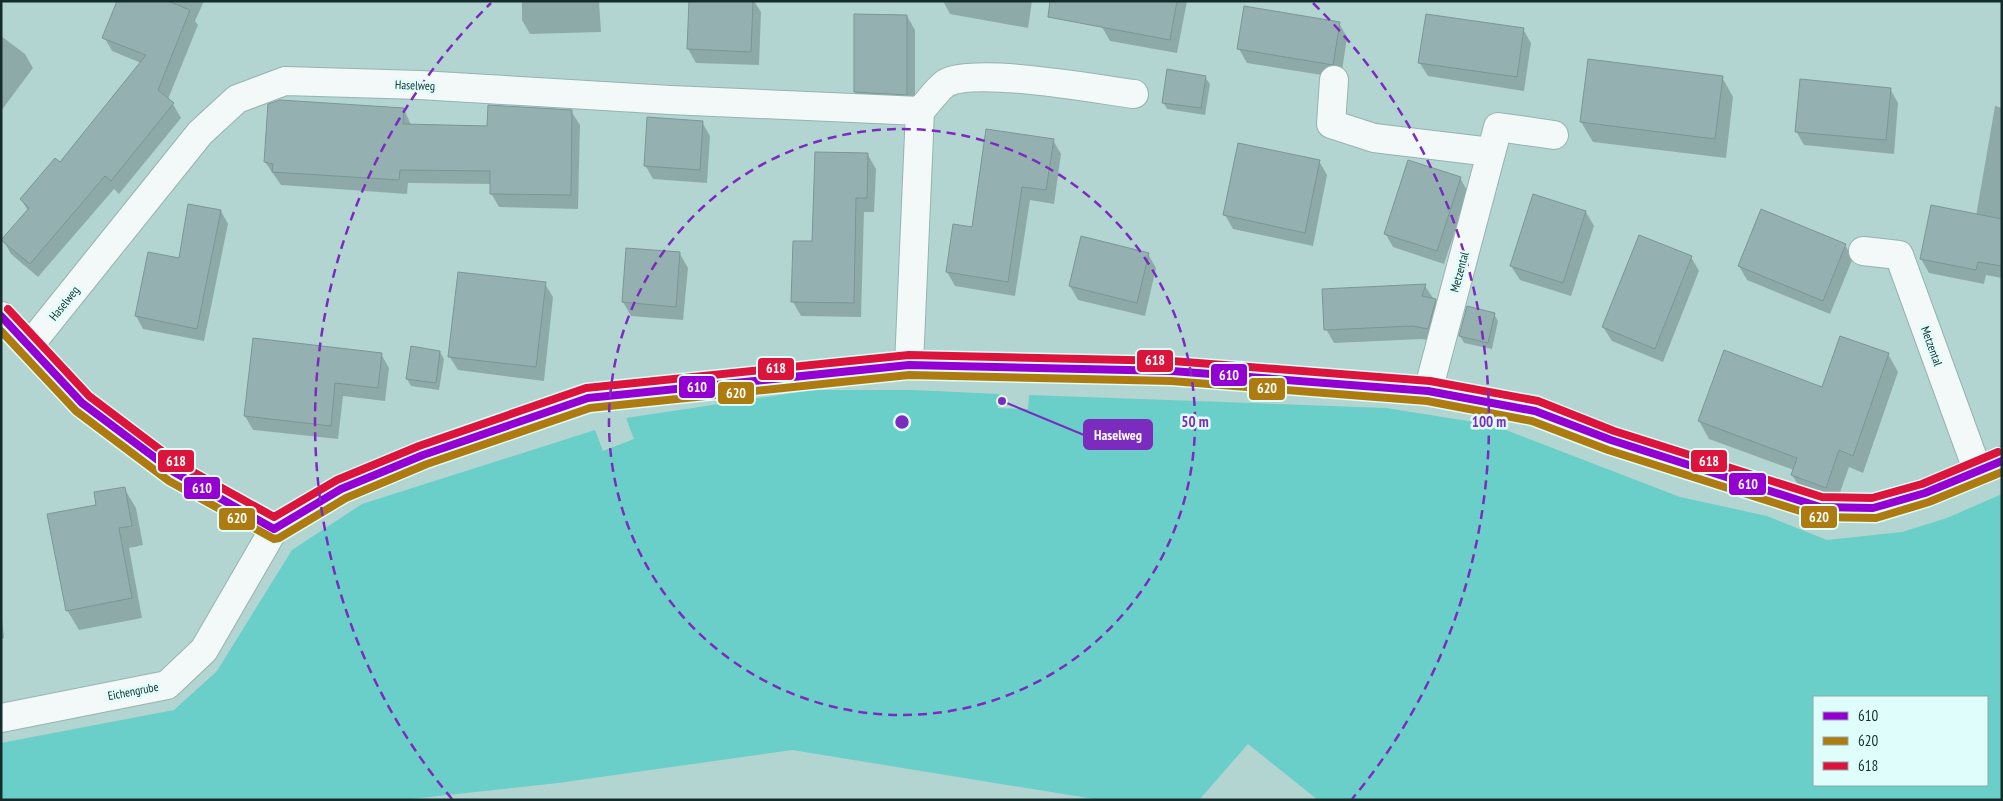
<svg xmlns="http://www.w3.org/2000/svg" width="2003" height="801" viewBox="0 0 2003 801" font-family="'PT Sans Narrow',sans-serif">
<rect width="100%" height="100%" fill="#b2d5d2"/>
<!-- green -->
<path fill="#6acec9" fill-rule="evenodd" d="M813,390H913L999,394L998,408L1028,409L1029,395L1386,408L1493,425L1680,497L1767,516L1827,540L1902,532L1947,518L2002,494V800H1318L1248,744L1199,800H1100L792,750L558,783L402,800H1V743L174,710L217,671L292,550L362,504L595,430L603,451L634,439L626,418ZM1814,697H1987V785H1814Z"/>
<!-- shadow -->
<g fill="#0003">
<path d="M118,1H204L195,21L198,25L168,99L173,104L181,118L119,194L114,189L38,277L11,254L3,240L28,211L21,199L60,164L141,63L112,51L104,37Z"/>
<path d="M522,1H599L601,32L530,34L522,20Z"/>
<path d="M690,1H754L761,12L759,65L696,63L688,49Z"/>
<path d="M943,1H1032L1028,28L950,14Z"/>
<path d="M1095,1H1187L1177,53L1110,41L1102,27Z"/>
<path d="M855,16H907L915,30V108L863,106L855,92Z"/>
<path d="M1339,23L1347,37L1341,78L1247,63L1239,49Z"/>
<path d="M1523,29L1531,43L1524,91L1428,76L1419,62Z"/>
<path d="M1,36L25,54L33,68L1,111Z"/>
<path d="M1205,77L1210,84L1205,115L1167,109L1163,102Z"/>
<path d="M1722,77L1733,97L1726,158L1593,142L1581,122Z"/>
<path d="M1890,89L1898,103L1894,154L1804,145L1796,131Z"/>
<path d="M1995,106L2002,108V278L1986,275L1984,284L1929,273L1921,259L1976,216Z"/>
<path d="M404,109L411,125L489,127L571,111L580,125L578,209L499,207L491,193V184L408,183L407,194L281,185L265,162Z"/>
<path d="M702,122L710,136L707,183L653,179L645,165Z"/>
<path d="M1053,140L1061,154L1054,204L1030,200L1015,296L955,286L947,272L974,229Z"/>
<path d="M868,155L876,169L874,212H864L861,317L801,316L793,302Z"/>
<path d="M1319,161L1327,175L1313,246L1233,229L1225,215Z"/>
<path d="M1460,178L1468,192L1444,264L1393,247L1385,233Z"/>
<path d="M221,211L228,224L204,341L143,329L136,316Z"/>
<path d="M1586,212L1594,226L1571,296L1520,280L1511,266Z"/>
<path d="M1845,245L1853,258L1830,314L1747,280L1739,266Z"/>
<path d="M680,254L688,268L683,320L631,316L623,302Z"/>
<path d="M1148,254L1156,268L1145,316L1078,300L1070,286Z"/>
<path d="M1691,257L1699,271L1663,362L1612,341L1603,327Z"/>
<path d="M545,284L553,297L544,381L458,370L449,356Z"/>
<path d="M1425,286L1444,314L1436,342L1422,339L1334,343L1326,329Z"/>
<path d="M1494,314L1498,321L1492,349L1464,343L1460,336Z"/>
<path d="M440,352L444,359L439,390L411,386L407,379Z"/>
<path d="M381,354L389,368L385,401L343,396L338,439L253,430L245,416Z"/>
<path d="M1888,354L1898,372L1863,473L1849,467L1836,504L1803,492L1792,475L1794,470L1709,439L1699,421L1823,388Z"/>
<path d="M124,488L136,508L143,545L129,548L142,618L79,630L67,610L97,506Z"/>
<path d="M1,611L4,638L1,639Z"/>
</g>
<!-- building -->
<g fill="#95b0b0" stroke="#7a9696">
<path d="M117,1H168L190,10L158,90L174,103L111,181L105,176L30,264L1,240L29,208L20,199L55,158L60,162L146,55L102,38Z"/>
<path d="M689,1H753L751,52L687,49Z"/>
<path d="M1050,1H1177L1170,40L1048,17Z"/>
<path d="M1244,6L1340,22L1333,65L1237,49Z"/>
<path d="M854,14L907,15V95L854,92Z"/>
<path d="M1426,14L1524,28L1517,77L1418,63Z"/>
<path d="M1588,59L1723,76L1715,139L1580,122Z"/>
<path d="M1167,69L1206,76L1201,108L1162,103Z"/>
<path d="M1800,79L1891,88L1886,140L1795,132Z"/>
<path d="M280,100L404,108L403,124L487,126L488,105L572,110L571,195L490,194V171L400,170L399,180L272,172L273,164L264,162L268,104Z"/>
<path d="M647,117L703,121L700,170L644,166Z"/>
<path d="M986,129L1054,139L1046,190L1022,187L1008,282L946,272L953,224L972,227Z"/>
<path d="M1238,143L1320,160L1305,233L1223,215Z"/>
<path d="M815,152L868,153L867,198H856L854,303L791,302L793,241H812Z"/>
<path d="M1408,160L1461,177L1437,251L1384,234Z"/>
<path d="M1533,194L1586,211L1563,283L1510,266Z"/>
<path d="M188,204L221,210L197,329L135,316L148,252L179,258Z"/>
<path d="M1931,205L2002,219V266L1978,262L1976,270L1920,259Z"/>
<path d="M1761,209L1846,244L1823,301L1738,266Z"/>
<path d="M1639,235L1692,256L1655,349L1602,327Z"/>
<path d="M1081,236L1149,253L1137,303L1069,286Z"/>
<path d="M626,248L680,252L676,307L622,302Z"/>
<path d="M458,272L546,282L536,367L448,357Z"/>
<path d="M1426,284L1422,296L1436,299L1428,329L1413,326L1324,330L1322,289Z"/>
<path d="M1467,306L1495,313L1488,343L1459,336Z"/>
<path d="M1840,336L1889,353L1853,456L1839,450L1826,488L1791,475L1797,458L1698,421L1724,350L1822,387Z"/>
<path d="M253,338L382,353L378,388L335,383L331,426L244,416Z"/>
<path d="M411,346L440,351L436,383L406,379Z"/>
<path d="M125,487L132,526L119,528L132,598L66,611L47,514L96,505L94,492Z"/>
</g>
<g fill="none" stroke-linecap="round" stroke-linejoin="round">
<defs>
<g id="minor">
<path d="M1334,80L1331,124L1374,138L1491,152"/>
<path d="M920,111C927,104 939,87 946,83C976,67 1096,89 1134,94"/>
<path d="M1863,251L1899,255L1978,472"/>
<path d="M1,316L82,403L174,472L274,529L341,489L423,455L588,398L909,365L1172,371L1428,391L1535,411L1611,440L1820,507L1873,508L1925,493L2002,461"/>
<path d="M29,346L200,133L237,99L285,81L420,85L670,100L920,111L909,365"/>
<path d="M1428,391L1498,127L1554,135"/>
<path d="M1,718L167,685L204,650L274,529"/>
</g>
</defs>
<!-- minor casing -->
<use href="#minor" stroke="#97b3b0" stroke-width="30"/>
<!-- minor -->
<use href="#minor" stroke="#f3f9f8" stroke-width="28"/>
<defs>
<path id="bus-1" d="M1,316L82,403L174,472L274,529L341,489L423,455L588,398L909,365L1172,371L1428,391L1535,411L1611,440L1820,507L1873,508L1925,493L2002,461"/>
<path id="bus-2" d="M1,331L76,411L169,481L274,539L279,538L346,498L427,464L590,408L909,375L1171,381L1427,401L1532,421L1608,450L1819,517L1876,518L1929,502L2002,472"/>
<path id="bus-3" d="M8,309L89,396L179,464L274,517L337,480L419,446L586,388L909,355L1172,361L1430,381L1538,401L1614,431L1822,497L1872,498L1922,484L1998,452"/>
</defs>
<!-- bus-1 casing -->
<use href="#bus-1" stroke="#dffdfb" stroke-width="11"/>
<!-- bus-2 casing -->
<use href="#bus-2" stroke="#dffdfb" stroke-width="11"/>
<!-- bus-3 casing -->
<use href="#bus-3" stroke="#dffdfb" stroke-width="11"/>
<!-- bus-1 -->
<use href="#bus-1" stroke="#9400d3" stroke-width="8"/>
<!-- bus-2 -->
<use href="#bus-2" stroke="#ad7b0f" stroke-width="8"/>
<!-- bus-3 -->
<use href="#bus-3" stroke="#dc143c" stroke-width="8"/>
</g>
<!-- distance rings -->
<g fill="none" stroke="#7b2cbf" stroke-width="2.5" stroke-dasharray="9 6">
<circle cx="902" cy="422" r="293"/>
<path d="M452 799A587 587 0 0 1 491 3M1313 3A587 587 0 0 1 1352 799"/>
</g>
<g text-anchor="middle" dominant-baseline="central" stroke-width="5" stroke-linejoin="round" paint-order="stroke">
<!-- street labels -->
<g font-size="12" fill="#142d2c" stroke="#dffdfb">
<text transform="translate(415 85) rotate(2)">Haselweg</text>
<text transform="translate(1459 272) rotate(-75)">Metzental</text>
<text transform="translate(64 303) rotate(-51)">Haselweg</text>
<text transform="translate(1932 346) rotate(70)">Metzental</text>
<text transform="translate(133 691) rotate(-11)">Eichengrube</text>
</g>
</g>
<circle cx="902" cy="422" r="8" fill="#7b2cbf" stroke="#dffdfb" stroke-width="2.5"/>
<g font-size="15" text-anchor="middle" font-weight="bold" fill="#7b2cbf" stroke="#dffdfb" stroke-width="5" stroke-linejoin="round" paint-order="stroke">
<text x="1195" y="427">50 m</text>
<text x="1489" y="427">100 m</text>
</g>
<!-- callouts -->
<path fill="none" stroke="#7b2cbf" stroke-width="2" d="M1002 401L1084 435"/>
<circle fill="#7b2cbf" stroke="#dffdfb" stroke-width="2" cx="1002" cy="401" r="5"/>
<rect fill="#7b2cbf" stroke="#7b2cbf" stroke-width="2" x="1084" y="420" width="68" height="29" rx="5"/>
<g font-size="14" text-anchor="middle" font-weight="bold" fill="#fff">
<text x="1118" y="440">Haselweg</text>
</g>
<g stroke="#dffdfb" stroke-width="2">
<rect x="1136" y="349" width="38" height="24" rx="5" fill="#dc143c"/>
<rect x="757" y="357" width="38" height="24" rx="5" fill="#dc143c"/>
<rect x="1210" y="363" width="38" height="24" rx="5" fill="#9400d3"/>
<rect x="678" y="375" width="38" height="24" rx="5" fill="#9400d3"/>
<rect x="1248" y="377" width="38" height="24" rx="5" fill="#ad7b0f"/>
<rect x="717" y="381" width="38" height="24" rx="5" fill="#ad7b0f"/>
<rect x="1690" y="449" width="38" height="24" rx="5" fill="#dc143c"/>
<rect x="157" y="449" width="38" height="24" rx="5" fill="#dc143c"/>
<rect x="1728" y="472" width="39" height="24" rx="5" fill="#9400d3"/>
<rect x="183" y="476" width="38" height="24" rx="5" fill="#9400d3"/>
<rect x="1800" y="505" width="38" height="24" rx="5" fill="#ad7b0f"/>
<rect x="218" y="507" width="38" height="24" rx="5" fill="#ad7b0f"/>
</g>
<g font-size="14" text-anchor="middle" font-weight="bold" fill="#fff">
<text x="1155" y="365">618</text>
<text x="776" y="373">618</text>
<text x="1229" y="380">610</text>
<text x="697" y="392">610</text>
<text x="1267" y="393">620</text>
<text x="736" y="398">620</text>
<text x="1709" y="466">618</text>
<text x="176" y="466">618</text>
<text x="1748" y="489">610</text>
<text x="202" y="493">610</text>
<text x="1819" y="522">620</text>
<text x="237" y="523">620</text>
</g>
<!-- border -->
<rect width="2003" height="801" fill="none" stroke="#142d2c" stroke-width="5"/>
<!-- legend -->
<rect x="1813" y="696" width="175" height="90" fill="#dffdfb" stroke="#8eaaa8"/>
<rect x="1823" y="712" width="25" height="8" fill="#9400d3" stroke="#8eaaa8"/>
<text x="1858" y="721" font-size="15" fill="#142d2c">610</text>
<rect x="1823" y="737" width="25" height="8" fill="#ad7b0f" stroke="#8eaaa8"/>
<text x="1858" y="746" font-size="15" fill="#142d2c">620</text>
<rect x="1823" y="762" width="25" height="8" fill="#dc143c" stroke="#8eaaa8"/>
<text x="1858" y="771" font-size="15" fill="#142d2c">618</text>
</svg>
